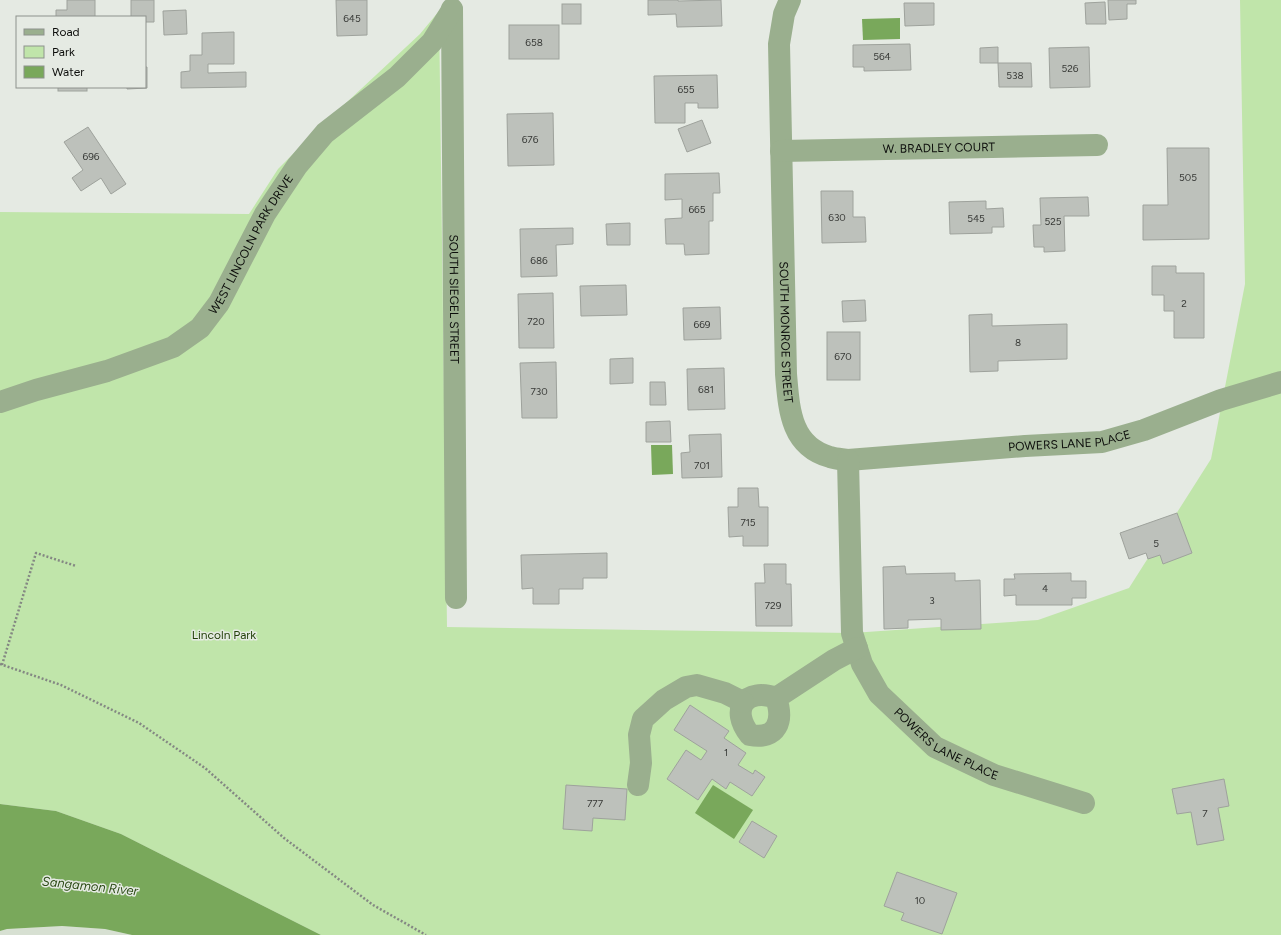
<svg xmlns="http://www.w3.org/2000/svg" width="1281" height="935" viewBox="0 0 1281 935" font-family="Figtree,sans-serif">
<rect width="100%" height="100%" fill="#e5eae3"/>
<!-- built -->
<path fill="#d7e0d2" d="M62,926L105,929L132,935H0V931L7,929Z"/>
<!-- green -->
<path fill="#c0e5aa" d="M1240,0H1281V935H321L121,834L56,811L0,804V212L249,214L278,169L317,130L420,34L439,11L447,627L852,633L1038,620L1129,588L1211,459L1245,284Z"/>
<!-- water -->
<g fill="#79a85b">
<path d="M900,18V39L863,40L862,19Z"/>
<path d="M651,445H672L673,474L652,475Z"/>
<path d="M713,785L753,810L734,839L695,813Z"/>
<path d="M0,804L56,811L121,834L321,935H132L105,929L62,926L7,929L0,931Z"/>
</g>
<!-- building -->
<g fill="#bdc1bb" stroke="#9ea29c">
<path d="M67,0H95V17H56V10H67Z"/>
<path d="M131,0H154V22H145V17H131Z"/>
<path d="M336,0H367V35L337,36Z"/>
<path d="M648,0H678V1L721,0L722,26L677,27L676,14L648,15Z"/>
<path d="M1108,0H1136V4H1127V19L1109,20Z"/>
<path d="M1105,2L1106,24H1086L1085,3Z"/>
<path d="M904,3H934V25L905,26Z"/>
<rect x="562" y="4" width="19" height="20"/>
<path d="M186,10L187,34L164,35L163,11Z"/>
<rect x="509" y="25" width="50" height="34"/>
<path d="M234,32V64H208V73L246,72V87L181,88V72L190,71V55H202V33Z"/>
<path d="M910,44L911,70L864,71V67H853V45Z"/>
<path d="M998,47V63H980V48Z"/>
<path d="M1089,47L1090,87L1050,88L1049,48Z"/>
<path d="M998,63H1031L1032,87H999Z"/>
<path d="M145,67H147V88L127,89V87H145Z"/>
<path d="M717,75L718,108H698V103H685V123H655L654,76Z"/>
<rect x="58" y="87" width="29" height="4"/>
<path d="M553,113L554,165L508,166L507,114Z"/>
<path d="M702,120L711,143L687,152L678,129Z"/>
<path d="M88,127L126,184L111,194L101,178L81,191L72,178L83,170L64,142Z"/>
<path d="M1167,148H1209V239L1143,240V205H1168Z"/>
<path d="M719,173L720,193H713V221H709V254L685,255L684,244H666L665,219L682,218V199L665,200V174Z"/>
<path d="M821,191H853V217H865L866,242L822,243Z"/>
<path d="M1088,197L1089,216H1064L1065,251L1044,252V247H1034L1033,225H1041L1040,198Z"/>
<path d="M986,201V209L1003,208L1004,227H992V233L950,234L949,202Z"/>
<path d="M630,223V245H607L606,224Z"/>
<path d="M573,228V244L556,245L557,276L521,277L520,229Z"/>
<path d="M1152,266H1176V273H1204V338H1174V311H1164V295H1152Z"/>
<path d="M626,285L627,315L581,316L580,286Z"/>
<path d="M553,293L554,348H519L518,294Z"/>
<path d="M865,300L866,321L843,322L842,301Z"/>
<path d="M720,307L721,339L684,340L683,308Z"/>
<path d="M992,314V326L1067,324V359L998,361V371L970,372L969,315Z"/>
<rect x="827" y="332" width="33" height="48"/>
<path d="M633,358V383L610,384V359Z"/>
<path d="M556,362L557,418H522L520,363Z"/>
<path d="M724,368L725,409L688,410L687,369Z"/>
<path d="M650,382H665L666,405H650Z"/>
<path d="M670,421L671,442H646V422Z"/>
<path d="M721,434L722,477L682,478L681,453L690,452L689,435Z"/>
<path d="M738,488H758L759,507H768V546H743V536L729,537L728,507H738Z"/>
<path d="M1177,513L1192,553L1163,564L1160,555L1148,559L1146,553L1129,559L1120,533Z"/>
<path d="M607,553V578H583V589H559V604H533V588L522,589L521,555Z"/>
<path d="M764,564H786V584H791L792,626H756L755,583H765Z"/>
<path d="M905,566L906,574L955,573V581L980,580L981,629L941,630V619L908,620V628L884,629L883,567Z"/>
<path d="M1071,573V581H1086V598H1072V605H1016V595L1004,596V579H1015L1014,574Z"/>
<path d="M690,705L729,731L724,738L746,753L738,765L753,774L755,770L765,777L752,796L730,782L726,789L712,779L698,800L667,779L686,750L701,760L707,751L674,730Z"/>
<path d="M1224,779L1229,806L1218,808L1224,840L1197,845L1191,812L1177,814L1172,789Z"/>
<path d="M566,785L627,789L625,820L593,818L592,831L563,829Z"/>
<path d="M752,821L777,836L764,858L739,842Z"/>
<path d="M897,872L957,893L942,934L901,920L904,913L884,906Z"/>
</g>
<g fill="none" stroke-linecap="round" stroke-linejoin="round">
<!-- path -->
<g stroke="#848883" stroke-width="2.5" stroke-dasharray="2 2" stroke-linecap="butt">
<path d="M0,664L61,685L139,723L205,768L284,838L373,905L426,935"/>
<path d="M2,665L36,553L76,566"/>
</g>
<!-- minor -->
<g stroke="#9aaf8e" stroke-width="22">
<path id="s1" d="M790,0L784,14L779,44L786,374C789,408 790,446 830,457C836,459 842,459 848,460L1025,446L1102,442L1144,430L1221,400L1281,382"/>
<path id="s2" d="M452,9L456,598"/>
<path id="s3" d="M781,151L1097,145"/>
<path id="s4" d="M0,402L36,390L107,371L173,347L200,328L219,303L265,214L297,166L325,133L397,77L432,42L452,10"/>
<path id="s5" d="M848,460L852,633L862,664L879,694L935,747L994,775L1084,803"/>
<path d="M776,698C746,687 729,709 750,735C777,740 784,721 776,698L834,660L857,648"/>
<path d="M638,785L641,763L639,735L643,719L664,700L686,687L697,685L725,693L743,702"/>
</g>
</g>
<g text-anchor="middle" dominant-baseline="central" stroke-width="3" stroke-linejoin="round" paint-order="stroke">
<!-- number labels -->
<g font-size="10" fill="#383a37">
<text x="352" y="18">645</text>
<text x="534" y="42">658</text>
<text x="882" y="56">564</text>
<text x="1070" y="68">526</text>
<text x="1015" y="75">538</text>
<text x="686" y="89">655</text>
<text x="530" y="139">676</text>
<text x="91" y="156">696</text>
<text x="1188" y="177">505</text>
<text x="697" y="209">665</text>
<text x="837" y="217">630</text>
<text x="976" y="218">545</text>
<text x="1053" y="221">525</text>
<text x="539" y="260">686</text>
<text x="1184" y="303">2</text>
<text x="536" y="321">720</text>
<text x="702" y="324">669</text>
<text x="1018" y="342">8</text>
<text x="843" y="356">670</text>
<text x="706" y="389">681</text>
<text x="539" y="391">730</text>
<text x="702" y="465">701</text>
<text x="748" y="522">715</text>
<text x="1156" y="543">5</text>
<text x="1045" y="588">4</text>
<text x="932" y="600">3</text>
<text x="773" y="605">729</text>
<text x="726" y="752">1</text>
<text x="595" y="803">777</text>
<text x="1205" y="813">7</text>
<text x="920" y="900">10</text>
</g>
<!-- street labels -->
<g font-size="12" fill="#0c0d0b" stroke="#e5eae3">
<text stroke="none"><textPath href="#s3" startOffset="158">W. BRADLEY COURT</textPath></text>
<text stroke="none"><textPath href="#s4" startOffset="313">WEST LINCOLN PARK DRIVE</textPath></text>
<text stroke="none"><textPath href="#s2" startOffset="290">SOUTH SIEGEL STREET</textPath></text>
<text stroke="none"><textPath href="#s1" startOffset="334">SOUTH MONROE STREET</textPath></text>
<text stroke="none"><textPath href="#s1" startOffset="718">POWERS LANE PLACE</textPath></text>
<text stroke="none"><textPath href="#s5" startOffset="325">POWERS LANE PLACE</textPath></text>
</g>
<!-- park labels -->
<g font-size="12" fill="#24420b" stroke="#e5eae3">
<text x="224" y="635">Lincoln Park</text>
</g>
<!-- water labels -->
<g font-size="13" font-style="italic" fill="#2e4d18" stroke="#e5eae3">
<text transform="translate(90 886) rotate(6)">Sangamon River</text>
</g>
</g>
<!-- legend -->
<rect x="16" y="16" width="130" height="72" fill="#e5eae3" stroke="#8e928d"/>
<rect x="24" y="29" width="20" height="6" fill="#9aaf8e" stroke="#8e928d"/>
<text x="52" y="36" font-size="12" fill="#0c0d0b">Road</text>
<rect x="24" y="46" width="20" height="12" fill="#c0e5aa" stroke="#8e928d"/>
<text x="52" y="56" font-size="12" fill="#0c0d0b">Park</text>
<rect x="24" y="66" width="20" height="12" fill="#79a85b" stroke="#8e928d"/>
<text x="52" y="76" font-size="12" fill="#0c0d0b">Water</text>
</svg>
